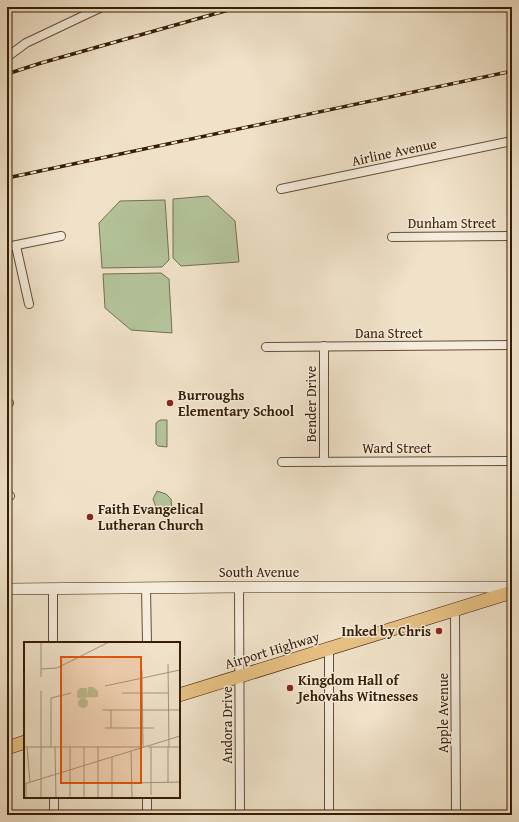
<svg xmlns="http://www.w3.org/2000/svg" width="519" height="822" viewBox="0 0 519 822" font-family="'Gentium Book Plus',serif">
<rect width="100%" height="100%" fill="#f0e2c9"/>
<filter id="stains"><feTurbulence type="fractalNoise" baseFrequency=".005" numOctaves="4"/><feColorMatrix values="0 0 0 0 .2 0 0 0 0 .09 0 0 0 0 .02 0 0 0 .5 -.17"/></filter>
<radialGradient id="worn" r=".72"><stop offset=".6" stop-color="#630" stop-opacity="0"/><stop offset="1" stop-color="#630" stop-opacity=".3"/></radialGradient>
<!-- green -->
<g fill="#b4c49b" stroke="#757050">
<path d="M208,196L235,221L239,262L181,266L173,258V199Z"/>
<path d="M165,200L169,260L162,267L102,268L99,223L120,201Z"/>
<path d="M161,273L169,279L172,333L131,330L105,308L103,274Z"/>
<path d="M160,420H167V447L158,446L156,444V423Z"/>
<path d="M157,491L166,494L171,499L172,509L169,512L157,510L153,499Z"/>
</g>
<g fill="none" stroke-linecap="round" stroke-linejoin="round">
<defs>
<g id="street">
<path d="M7,57L26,43L102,7"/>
<path d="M281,189L512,141"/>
<path d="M392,237L512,236"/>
<path d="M16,246L29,304"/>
<path d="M7,247L61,236"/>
<path d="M324,346V462"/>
<path d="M266,347L512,345"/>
<path d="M7,403H9"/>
<path d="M282,462L512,461"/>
<path d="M7,496H10"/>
<path d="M239,587L240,815"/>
<path d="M146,588L147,643"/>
<path d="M53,589V643"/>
<path d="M455,611L456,815"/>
<path d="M329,649V815"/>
<path d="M147,797V815"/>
<path d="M54,815V797"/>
</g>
<path id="secondary" d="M7,589L239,587H512"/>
<g id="primary">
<path d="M179,695L512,592"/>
<path d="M7,748L25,742"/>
</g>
</defs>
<!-- street casing -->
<use href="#street" stroke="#644e36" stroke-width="10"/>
<!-- secondary casing -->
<use href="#secondary" stroke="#361d05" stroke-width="12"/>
<!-- primary casing -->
<use href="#primary" stroke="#361d05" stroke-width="14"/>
<!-- street -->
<use href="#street" stroke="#f5ecdc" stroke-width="8"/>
<!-- secondary -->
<use href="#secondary" stroke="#f5ecdc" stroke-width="11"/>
<!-- primary -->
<use href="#primary" stroke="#e8c184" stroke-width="13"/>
<defs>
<g id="rail">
<path d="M7,74L41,63L239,7"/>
<path d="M7,178L512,71"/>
</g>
</defs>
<!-- rail casing -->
<use href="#rail" stroke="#361d05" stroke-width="3.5"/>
<!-- rail -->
<use href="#rail" stroke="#f5ecdc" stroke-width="2" stroke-dasharray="6" stroke-linecap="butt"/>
</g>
<!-- markers -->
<g fill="#8f2418" stroke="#f5ecdc" stroke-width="1.5">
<circle cx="170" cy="403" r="4"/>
<circle cx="90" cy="517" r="4"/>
<circle cx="439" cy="631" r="4"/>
<circle cx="290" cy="688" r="4"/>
</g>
<g text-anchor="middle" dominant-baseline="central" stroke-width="3" stroke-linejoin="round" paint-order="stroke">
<!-- street labels -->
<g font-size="14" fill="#361d05" stroke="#f5ecdc">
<text transform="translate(394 152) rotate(-12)">Airline Avenue</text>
<text x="452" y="223">Dunham Street</text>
<text x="389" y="333">Dana Street</text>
<text transform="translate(311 404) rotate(-90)">Bender Drive</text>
<text x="397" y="448">Ward Street</text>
<text x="259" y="572">South Avenue</text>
<text transform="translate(272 650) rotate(-17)">Airport Highway</text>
<text transform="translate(443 713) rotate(-90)">Apple Avenue</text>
<text transform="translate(227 725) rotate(-90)">Andora Drive</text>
</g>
<!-- poi labels -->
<g font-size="14" font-weight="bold" fill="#361d05" stroke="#f5ecdc" text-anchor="start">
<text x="178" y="395">Burroughs<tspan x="178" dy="16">Elementary School</tspan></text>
<text x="98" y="509">Faith Evangelical<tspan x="98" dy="16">Lutheran Church</tspan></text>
<text x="431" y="631" text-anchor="end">Inked by Chris</text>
<text x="298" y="680">Kingdom Hall of<tspan x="298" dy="16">Jehovahs Witnesses</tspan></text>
</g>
</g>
<!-- overview -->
<g transform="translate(24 642)">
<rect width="156" height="156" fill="#f0e2c9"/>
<path d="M64,45H69L74,49V55L53,56V49L56,46H63L64,54ZM54 61a5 5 0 1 1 10 0a5 5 0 1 1-10 0Z" fill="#b4c49b"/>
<path fill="none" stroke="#a6937b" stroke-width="1" d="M17,0V35M144,22L145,105M17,27L33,26L85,0M118,28L119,105M81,44L156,28M17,49V156M98,51H145M78,68H156M87,68V86M81,86H130M0,105H116M3,105L6,140M27,105V56L47,51M31,105L32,156M46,105V156M60,105V156M74,105V156M124,105H156M127,105V153M144,105V141M107,109L108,156M88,115V156M2,141V156M108,141L156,140M0,142L156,94"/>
<path fill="#df560c" fill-opacity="0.15" stroke="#df560c" stroke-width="2" d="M37,15H117V141H37Z"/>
<rect width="156" height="156" fill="none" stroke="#361d05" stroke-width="2"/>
</g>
<!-- margin -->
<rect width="519" height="822" fill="none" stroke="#f0e2c9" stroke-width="24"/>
<rect x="8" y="8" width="503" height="806" fill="none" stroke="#361d05" stroke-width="2"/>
<rect x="12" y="12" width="495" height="798" fill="none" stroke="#361d05"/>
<rect width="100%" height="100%" filter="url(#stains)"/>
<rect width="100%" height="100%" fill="url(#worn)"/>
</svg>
